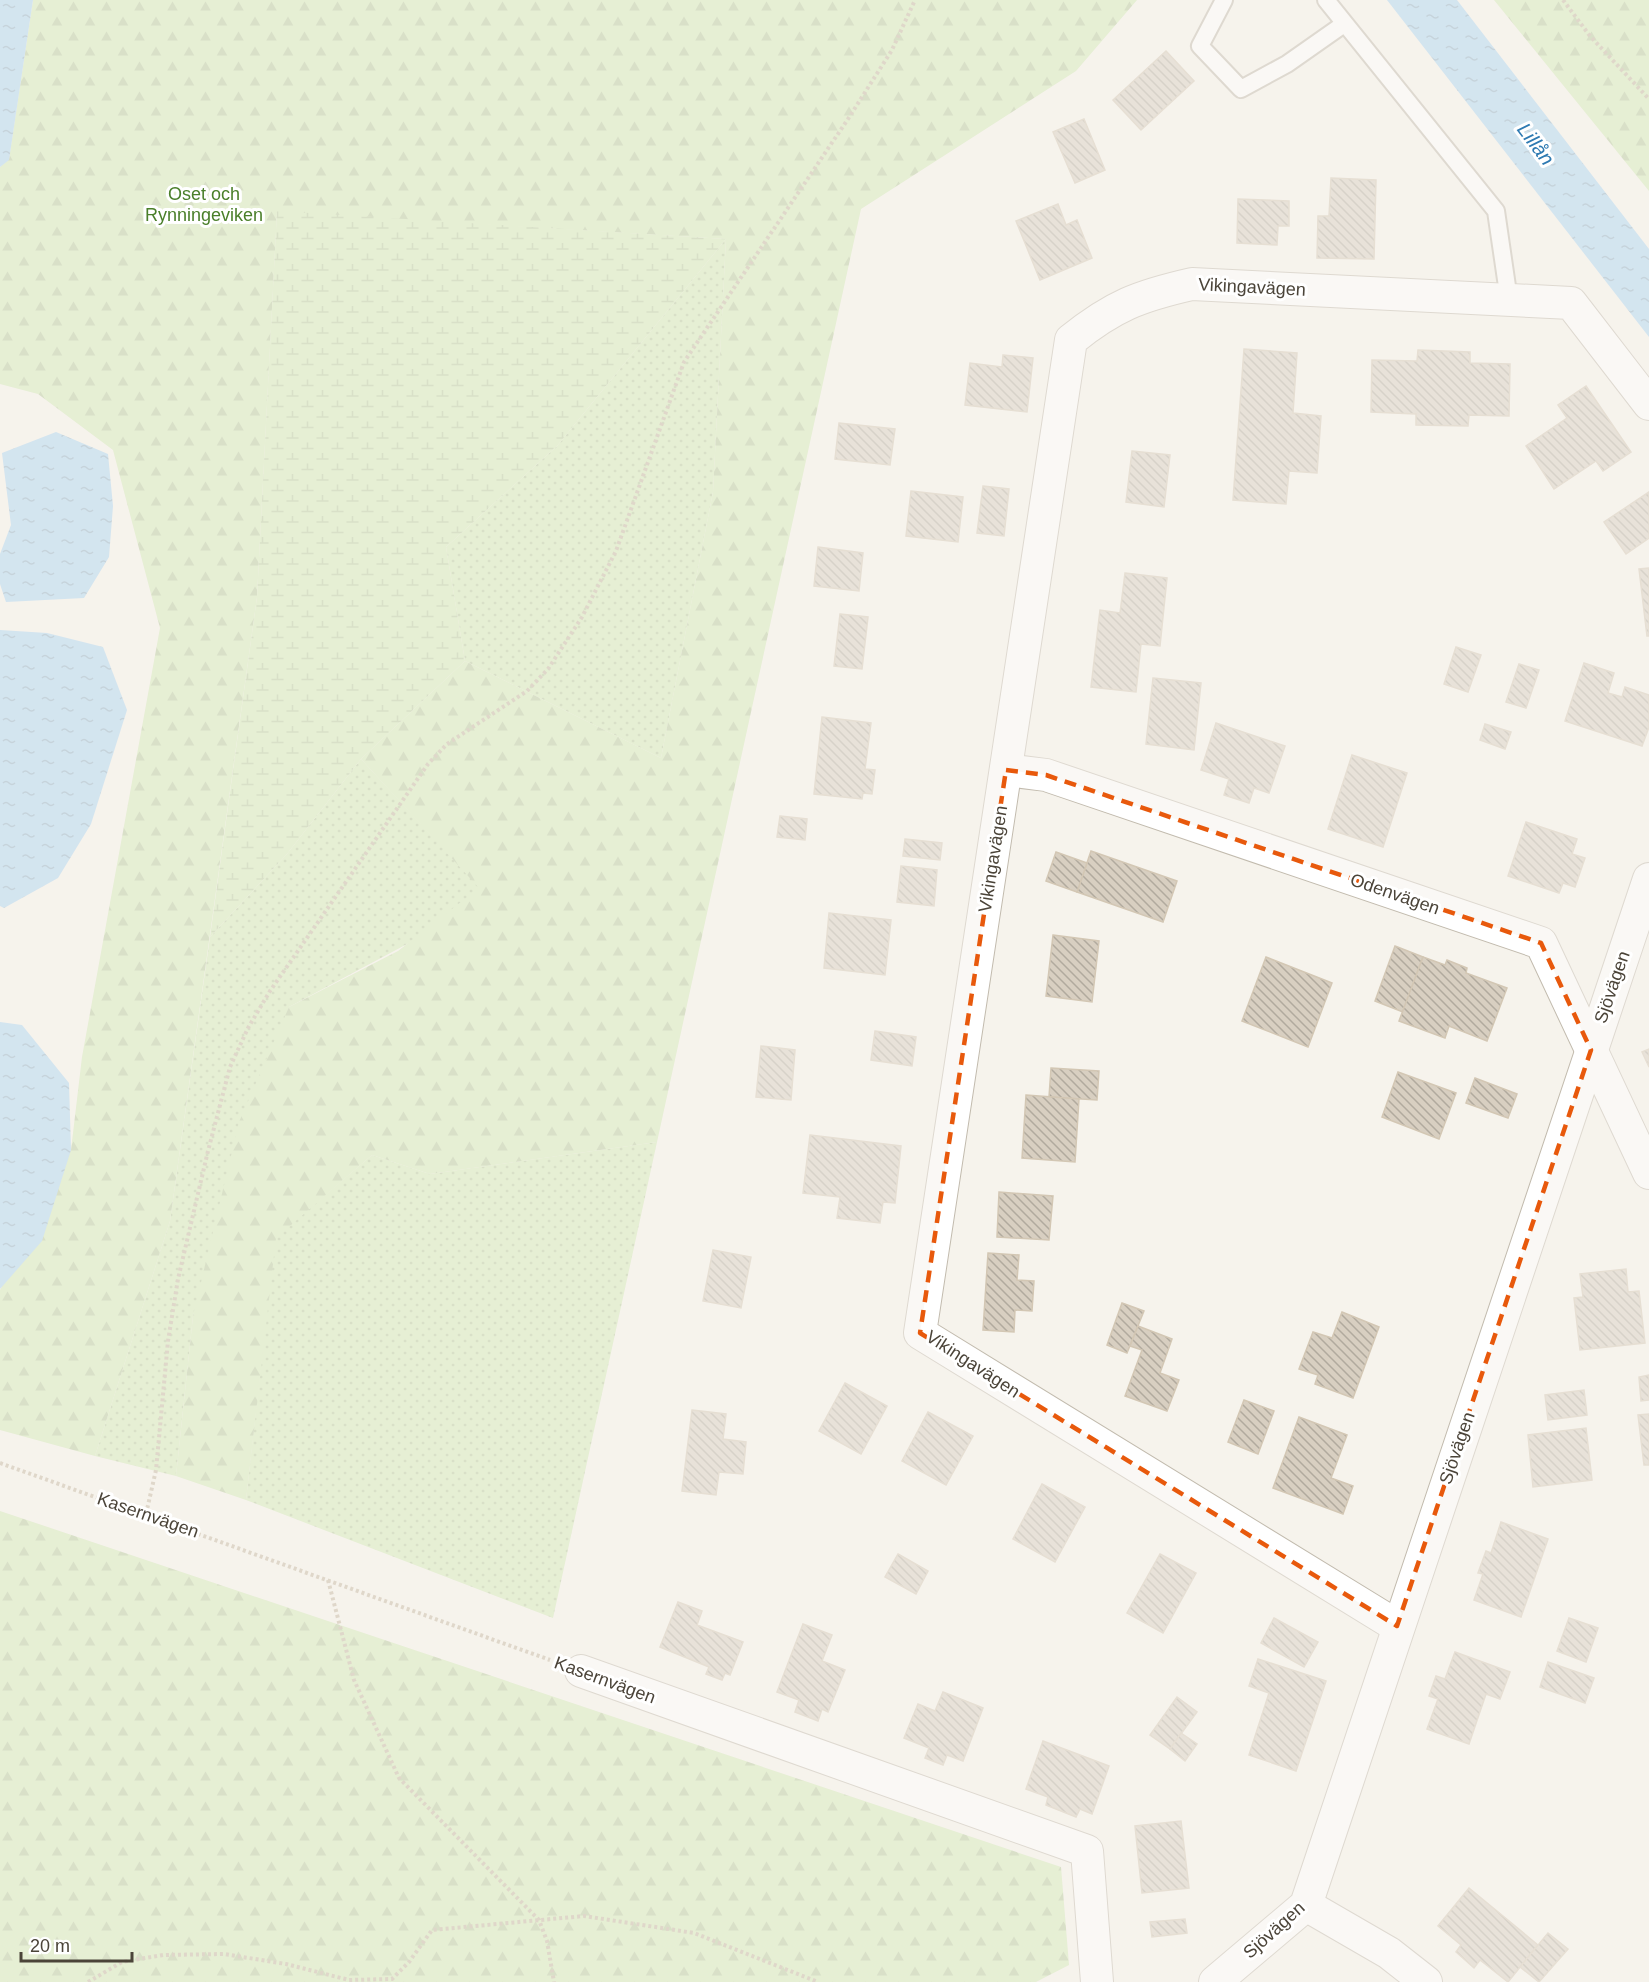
<svg xmlns="http://www.w3.org/2000/svg" width="1649" height="1982" viewBox="0 0 1649 1982" font-family="Helvetica,sans-serif">
<defs>
<pattern id="green-dots" width="8" height="8" patternUnits="userSpaceOnUse" patternTransform="scale(1.5)"><rect width="8" height="8" fill="#d2eab5"/><path d="M2 2h.1M6 6h.1" fill="none" stroke="#b6ca9c" stroke-width="1.8" stroke-linecap="round"/></pattern>
<pattern id="forest-firs" width="22" height="20" patternUnits="userSpaceOnUse" patternTransform="scale(1.5)"><rect width="22" height="20" fill="#d2eab5"/><path d="M5 1l3.5 6h-7zM16 11l3.5 6h-7z" fill="#b6ca9c"/></pattern>
<pattern id="wetland-marsh" width="20" height="14" patternUnits="userSpaceOnUse" patternTransform="scale(1.5)"><rect width="20" height="14" fill="#d2eab5"/><path d="M1 5h8M5 5V1M11 12h8M15 12V8" fill="none" stroke="#b6ca9c"/></pattern>
<pattern id="water-ripples" width="26" height="14" patternUnits="userSpaceOnUse" patternTransform="scale(1.5)"><rect width="26" height="14" fill="#a9d4f2"/><path d="M2 4q2-2 4 0t4 0M15 11q2-2 4 0t4 0" fill="none" stroke="#8caec5"/></pattern>
<pattern id="building-back-hatch" width="6" height="6" patternUnits="userSpaceOnUse" patternTransform="scale(1.5)"><rect width="6" height="6" fill="#d8cfc1"/><path d="M-1 5l2 2M0 0l6 6M5-1l2 2" fill="none" stroke="#b1aa9e"/></pattern>
</defs>
<rect width="100%" height="100%" fill="#f6f3ec"/>
<!-- green -->
<g fill="url(#green-dots)">
<path d="M726,239L713,492L661,758L465,661L446,547L557,446Z"/>
<path d="M361,759L480,888L409,943L289,1007L193,1316L176,1476L95,1456L170,1221L210,937L287,854Z"/>
<path d="M657,1142L553,1618L246,1500L275,1238L372,1155L430,1174Z"/>
</g>
<!-- forest -->
<g fill="url(#forest-firs)">
<path d="M33,0H1137L1076,71L861,209L657,1142L430,1174L372,1155L276,1238L246,1500L176,1476L193,1316L239,1122L289,1007L398,951L479,888L361,759L465,661L661,758L713,492L726,239L277,212L257,597L170,1221L95,1456L0,1430V1290L71,1150L82,1057L160,628L113,450L38,394L0,384V167L9,159Z"/>
<path d="M1494,0H1649V191Z"/>
<path d="M0,1511L1061,1867L1069,1965L1036,1982H0Z"/>
</g>
<!-- wetland -->
<path fill="url(#wetland-marsh)" d="M277,211L726,239L557,446L446,547L465,661L361,759L287,854L210,937L257,597Z"/>
<!-- water -->
<g fill="url(#water-ripples)">
<path d="M0,0H33L9,160L0,167Z"/>
<path d="M1387,0H1457L1649,249V337Z"/>
<path d="M56,432L108,454L113,506L109,557L84,598L6,602L0,584V554L11,525L2,453Z"/>
<path d="M0,630L47,633L103,647L127,710L91,824L58,878L4,908L0,906Z"/>
<path d="M0,1022L22,1025L69,1083L71,1150L42,1241L0,1289Z"/>
</g>
<!-- building -->
<g fill="url(#building-back-hatch)" stroke="#d3c7b4" stroke-width="1.5">
<path d="M1166,51L1194,81L1141,130L1113,100Z"/>
<path d="M1084,119L1105,170L1075,183L1053,132Z"/>
<path d="M1331,178L1376,180L1374,259L1317,258L1318,216H1329Z"/>
<path d="M1238,199L1289,201V226H1278L1277,245L1237,243Z"/>
<path d="M1058,204L1066,225L1077,220L1092,258L1040,280L1016,221Z"/>
<path d="M1244,349L1297,353L1293,413L1321,416L1317,473L1289,471L1286,504L1233,500Z"/>
<path d="M1418,350L1470,352V363L1510,364L1509,416L1469,415L1468,426L1416,425V414L1371,412L1372,360L1417,361Z"/>
<path d="M1003,355L1033,358L1027,412L965,405L970,363L1002,367Z"/>
<path d="M1586,386L1631,452L1603,471L1596,461L1554,489L1526,446L1567,418L1558,405Z"/>
<path d="M839,423L895,429L890,465L835,459Z"/>
<path d="M1132,451L1170,455L1164,507L1126,502Z"/>
<path d="M983,486L1009,489L1004,536L977,533Z"/>
<path d="M911,491L963,497L958,542L906,536Z"/>
<path d="M1649,492V538L1626,554L1604,522Z"/>
<path d="M818,547L863,553L859,591L814,586Z"/>
<path d="M1649,568V636H1647L1639,569Z"/>
<path d="M1125,573L1167,578L1160,646L1141,644L1136,692L1091,687L1100,610L1120,613Z"/>
<path d="M840,614L868,617L862,669L834,666Z"/>
<path d="M1456,647L1481,655L1468,692L1444,684Z"/>
<path d="M1584,663L1614,673L1608,693L1622,697L1625,687L1649,695V727L1642,746L1565,721Z"/>
<path d="M1519,664L1539,670L1526,708L1506,702Z"/>
<path d="M1153,678L1201,683L1194,750L1146,744Z"/>
<path d="M822,717L871,723L865,769L875,770L872,794L863,793L862,799L814,794Z"/>
<path d="M1216,723L1285,746L1269,793L1254,788L1249,803L1224,795L1229,779L1201,770Z"/>
<path d="M1485,724L1511,732L1505,749L1480,740Z"/>
<path d="M1352,755L1407,773L1383,847L1328,829Z"/>
<path d="M780,816L807,819L805,840L777,837Z"/>
<path d="M1526,822L1577,839L1572,854L1585,858L1575,887L1563,883L1559,893L1508,876Z"/>
<path d="M905,839L942,843L940,860L903,856Z"/>
<path d="M1091,851L1177,881L1163,922L1077,892Z"/>
<path d="M1056,852L1087,863L1077,892L1046,881Z"/>
<path d="M901,866L937,870L934,906L897,902Z"/>
<path d="M829,913L891,920L885,975L824,968Z"/>
<path d="M1053,935L1099,941L1092,1002L1046,996Z"/>
<path d="M1395,946L1423,957L1403,1012L1375,1001Z"/>
<path d="M1266,957L1332,983L1308,1047L1242,1021Z"/>
<path d="M1423,957L1445,965L1447,960L1467,968L1466,973L1507,988L1487,1041L1449,1026L1445,1038L1399,1021Z"/>
<path d="M875,1031L916,1037L912,1066L871,1060Z"/>
<path d="M761,1046L795,1050L791,1100L756,1097Z"/>
<path d="M1649,1049V1067L1642,1052Z"/>
<path d="M1051,1068L1099,1071L1097,1100L1049,1097Z"/>
<path d="M1398,1072L1456,1093L1439,1139L1382,1117Z"/>
<path d="M1475,1078L1517,1094L1508,1118L1466,1103Z"/>
<path d="M1026,1095L1079,1099L1075,1162L1022,1158Z"/>
<path d="M810,1135L901,1146L895,1203L883,1202L880,1223L837,1218L840,1197L803,1193Z"/>
<path d="M999,1192L1053,1196L1049,1240L997,1237Z"/>
<path d="M713,1250L751,1257L741,1308L703,1301Z"/>
<path d="M988,1253L1019,1255L1017,1280L1034,1281L1032,1311L1015,1310L1014,1332L983,1330Z"/>
<path d="M1626,1269L1628,1292L1639,1291L1645,1343L1580,1350L1574,1298L1583,1297L1580,1274Z"/>
<path d="M1122,1303L1144,1311L1127,1353L1107,1345Z"/>
<path d="M1342,1312L1379,1327L1353,1398L1315,1384L1318,1375L1299,1369L1313,1332L1332,1338Z"/>
<path d="M1138,1326L1172,1339L1160,1373L1179,1380L1167,1411L1125,1396L1142,1350L1130,1346Z"/>
<path d="M1649,1375V1400L1641,1401L1639,1377Z"/>
<path d="M845,1383L887,1406L861,1454L819,1431Z"/>
<path d="M1584,1390L1587,1415L1548,1420L1545,1395Z"/>
<path d="M1244,1400L1274,1411L1258,1454L1228,1442Z"/>
<path d="M692,1410L726,1414L723,1439L746,1442L743,1474L719,1472L716,1495L682,1491Z"/>
<path d="M928,1412L973,1436L946,1485L902,1461Z"/>
<path d="M1649,1414V1465H1644L1638,1415Z"/>
<path d="M1299,1417L1347,1435L1331,1478L1353,1486L1343,1514L1273,1488Z"/>
<path d="M1586,1428L1592,1480L1533,1487L1528,1435Z"/>
<path d="M1042,1484L1085,1507L1055,1562L1013,1539Z"/>
<path d="M1501,1522L1548,1539L1521,1617L1474,1600L1483,1574L1478,1573L1486,1551L1491,1553Z"/>
<path d="M898,1554L928,1571L916,1594L885,1577Z"/>
<path d="M1160,1554L1196,1573L1163,1633L1127,1613Z"/>
<path d="M678,1602L702,1611L697,1625L743,1642L730,1675L725,1673L722,1680L706,1674L709,1667L660,1647Z"/>
<path d="M1274,1618L1318,1642L1304,1667L1261,1643Z"/>
<path d="M1569,1618L1598,1628L1586,1662L1557,1651Z"/>
<path d="M803,1624L832,1635L822,1661L845,1670L828,1712L822,1709L818,1721L795,1712L799,1700L777,1692Z"/>
<path d="M1455,1652L1510,1672L1500,1699L1486,1694L1469,1744L1427,1729L1438,1699L1429,1696L1436,1676L1445,1679Z"/>
<path d="M1258,1659L1326,1681L1296,1771L1249,1755L1269,1693L1249,1686Z"/>
<path d="M1548,1662L1594,1678L1585,1703L1540,1687Z"/>
<path d="M943,1692L983,1708L963,1761L947,1755L943,1765L925,1758L929,1748L904,1738L918,1704L935,1711Z"/>
<path d="M1177,1697L1197,1712L1170,1749L1150,1735Z"/>
<path d="M1181,1733L1197,1744L1185,1761L1170,1749Z"/>
<path d="M1043,1741L1109,1766L1092,1814L1080,1809L1076,1817L1046,1805L1048,1797L1026,1789Z"/>
<path d="M1181,1821L1189,1888L1142,1893L1135,1826Z"/>
<path d="M1469,1888L1538,1945L1508,1982L1480,1960L1474,1968L1456,1952L1461,1945L1438,1926Z"/>
<path d="M1185,1919L1187,1933L1152,1937L1150,1922Z"/>
<path d="M1548,1933L1568,1949L1539,1982L1520,1967Z"/>
</g>
<g fill="none" stroke-linecap="round" stroke-linejoin="round">
<defs>
<g id="service">
<path d="M1224,0L1200,46L1241,89L1287,64L1344,24"/>
<path d="M1326,0L1496,211L1509,300"/>
</g>
<g id="minor">
<path d="M1006,770L1046,775L1541,943L1649,1173"/>
<path d="M1397,1626L920,1333L1071,340C1113,306 1139,296 1192,284L1571,303L1649,404"/>
<path d="M581,1671L1087,1851L1097,1982"/>
<path d="M1306,1905L1389,1953L1426,1982"/>
<path d="M1215,1982L1306,1905L1649,879"/>
</g>
</defs>
<!-- service casing -->
<use href="#service" stroke="#c2bbae" stroke-width="20"/>
<!-- minor casing -->
<use href="#minor" stroke="#c2bbae" stroke-width="34"/>
<!-- path -->
<g stroke="#c4b79f" stroke-width="4" stroke-dasharray="3 3" stroke-linecap="butt">
<path d="M1563,0L1590,36L1649,99"/>
<path d="M0,1463L550,1660"/>
<path d="M146,1514L156,1470L168,1341L178,1279L208,1151L230,1067L248,1028L270,991L428,764L447,744L527,691L548,669L582,617L616,551L684,362L848,119L892,50L915,0"/>
<path d="M328,1580L354,1680L399,1778L539,1920L547,1941L554,1982"/>
<path d="M88,1982L122,1962L163,1955L224,1954L286,1964L349,1980L392,1979L409,1962L432,1930L584,1916L694,1933L818,1982"/>
</g>
<!-- service -->
<use href="#service" stroke="#fff" stroke-width="16"/>
<!-- minor -->
<use href="#minor" stroke="#fff" stroke-width="32"/>
</g>
<!-- marked area -->
<path d="M0 0H1649V1982H0ZM1006,770L1046,775L1541,943L1591,1050L1397,1626L920,1333Z" fill="#f6f3ec" fill-opacity=".55" fill-rule="evenodd"/>
<path fill="none" stroke="#e8590c" stroke-width="4.5" stroke-dasharray="12 8" stroke-linejoin="round" d="M1006,770L1046,775L1541,943L1591,1050L1397,1626L920,1333Z"/>
<g text-anchor="middle" dominant-baseline="central" stroke-width="6" stroke-linejoin="round" paint-order="stroke">
<!-- park labels -->
<g font-size="18" fill="#4a7f2a" stroke="#fff">
<text x="204" y="194">Oset och<tspan x="204" dy="21">Rynningeviken</tspan></text>
</g>
<!-- street labels -->
<g font-size="18" fill="#4b4439" stroke="#fff">
<text transform="translate(1252 287) rotate(3)">Vikingavägen</text>
<text transform="translate(993 859) rotate(-81)">Vikingavägen</text>
<text transform="translate(1395 894) rotate(19)">Odenvägen</text>
<text transform="translate(1612 987) rotate(-71)">Sjövägen</text>
<text transform="translate(973 1364) rotate(33)">Vikingavägen</text>
<text transform="translate(1457 1448) rotate(-71)">Sjövägen</text>
<text transform="translate(148 1515) rotate(19)">Kasernvägen</text>
<text transform="translate(605 1680) rotate(20)">Kasernvägen</text>
<text transform="translate(1274 1930) rotate(-42)">Sjövägen</text>
</g>
<!-- water labels -->
<g font-size="20" font-style="italic" fill="#2e7ab2" stroke="#fff">
<text transform="translate(1536 144) rotate(53)">Lillån</text>
</g>
</g>
<!-- scale -->
<path d="M21 1952v9h111v-9" fill="none" stroke="#4b4439" stroke-width="3"/>
<text x="30" y="1952" font-size="18" fill="#4b4439" stroke="#ffffff" stroke-width="4.5" paint-order="stroke">20 m</text>
</svg>
